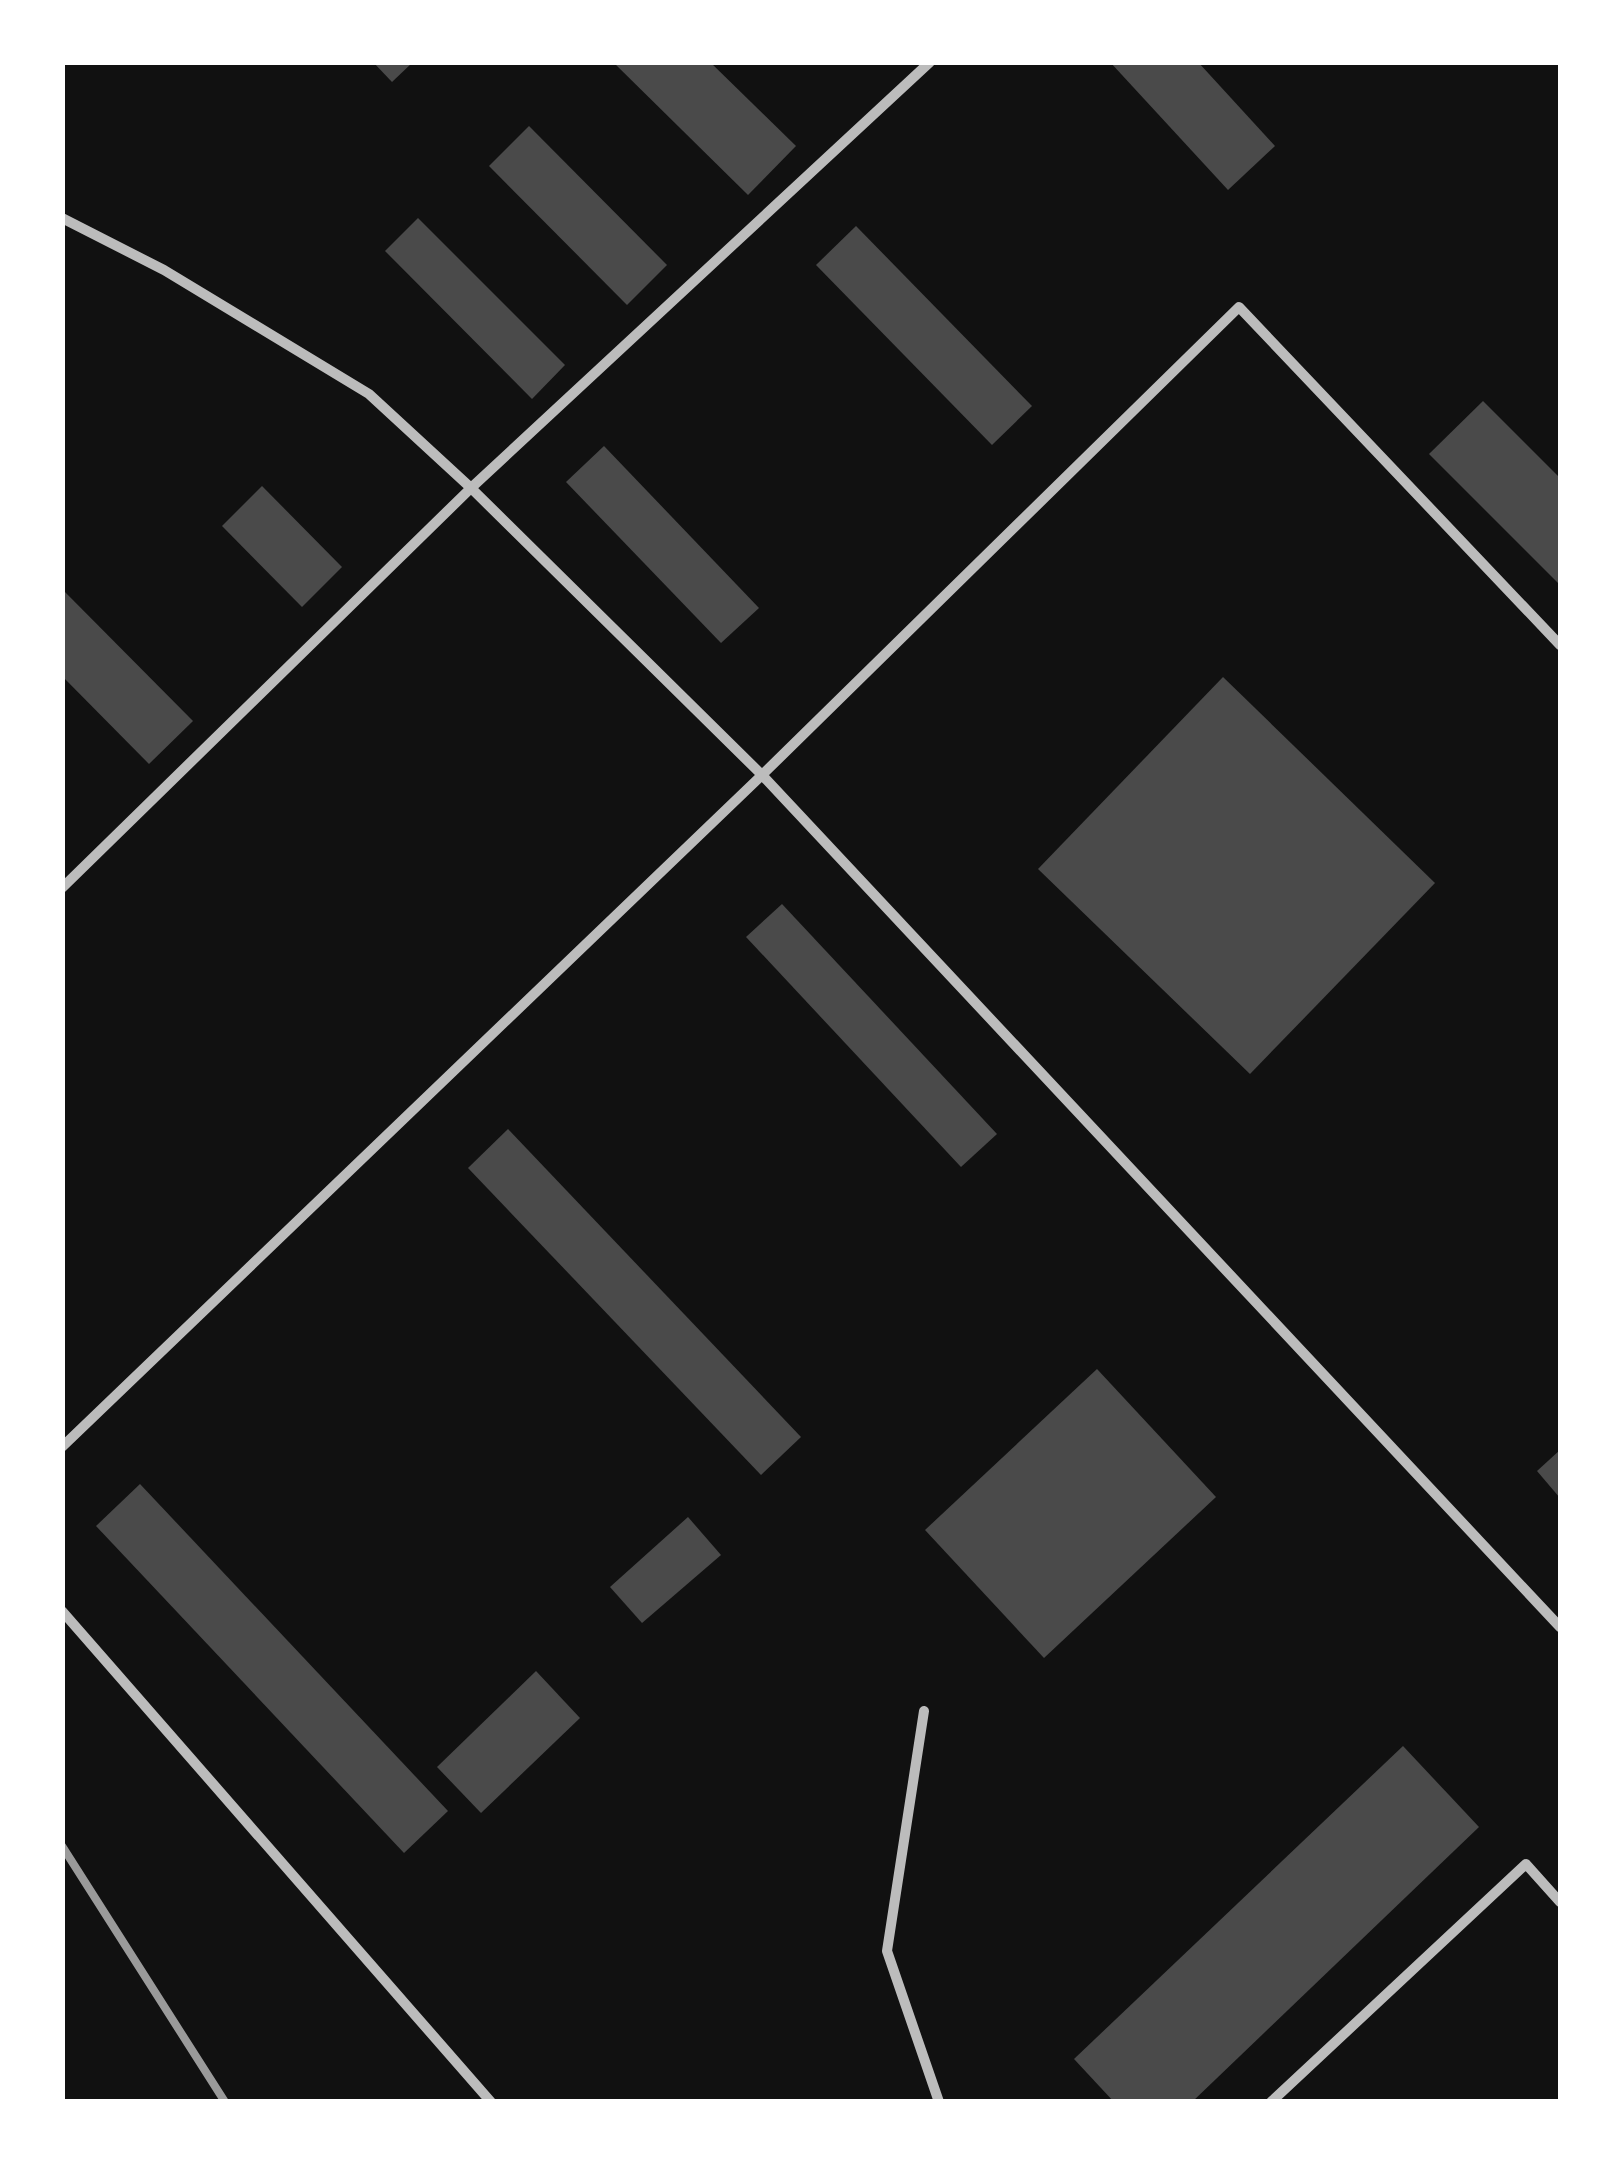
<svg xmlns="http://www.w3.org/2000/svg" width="1623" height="2164" viewBox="0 0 1623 2164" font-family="'Golos Text',sans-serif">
<rect width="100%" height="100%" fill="#111"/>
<!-- building -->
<g fill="#4a4a4a">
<path d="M373,62H413L392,82Z"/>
<path d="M613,62H710L796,146L748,195Z"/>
<path d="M1110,62H1198L1275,146L1228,190Z"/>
<path d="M529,126L667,265L627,305L489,166Z"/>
<path d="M418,218L565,365L532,399L385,251Z"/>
<path d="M856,226L1032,406L992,445L816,265Z"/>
<path d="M1483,401L1560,478V585L1429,454Z"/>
<path d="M604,446L759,608L721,643L566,482Z"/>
<path d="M262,486L342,567L302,607L222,526Z"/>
<path d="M62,589L193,721L149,764L62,676Z"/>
<path d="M1223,677L1435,883L1250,1074L1038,869Z"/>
<path d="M782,904L997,1134L961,1167L746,937Z"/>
<path d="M508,1129L801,1437L761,1475L468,1168Z"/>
<path d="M1097,1369L1216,1497L1044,1658L925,1530Z"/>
<path d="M1560,1450V1498L1537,1471Z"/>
<path d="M140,1484L448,1811L404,1853L96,1526Z"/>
<path d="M688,1517L721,1555L642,1623L610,1587Z"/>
<path d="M536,1671L580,1718L481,1813L437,1767Z"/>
<path d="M1403,1746L1479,1827L1192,2102H1114L1074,2059Z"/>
</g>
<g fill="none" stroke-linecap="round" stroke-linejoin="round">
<!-- minor -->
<g stroke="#bcbcbc" stroke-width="10">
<path d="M62,218L164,270L369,394L471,488L762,775L1560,1627"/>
<path d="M62,888L471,488L930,62"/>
<path d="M62,1447L762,775L1239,307L1560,645"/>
<path d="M62,1611L491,2102"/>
<path d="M924,1711L887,1951L939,2102"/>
<path d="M1271,2102L1526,1864L1560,1902"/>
</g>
<!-- rail -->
<path stroke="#9a9a9a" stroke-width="8" d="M62,1846L225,2102"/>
</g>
<!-- border -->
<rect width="1623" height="2164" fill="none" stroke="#ffffff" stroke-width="130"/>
</svg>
